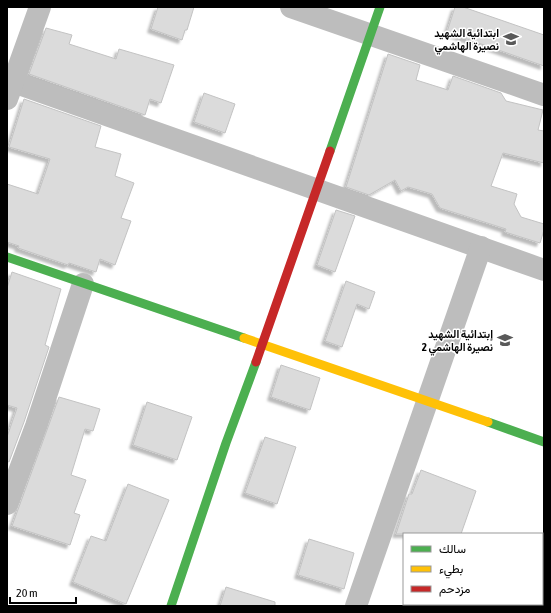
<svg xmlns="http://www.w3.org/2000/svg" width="551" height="613" viewBox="0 0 551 613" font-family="'Asap Condensed',Vazirmatn,sans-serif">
<defs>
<filter id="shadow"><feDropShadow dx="-3.5" dy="3.5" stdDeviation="1" flood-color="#0004"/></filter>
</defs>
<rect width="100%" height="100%" fill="#fff"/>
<!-- building -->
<g fill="#dbdbdb" stroke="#c3c3c3" filter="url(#shadow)">
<path d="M158,7H194L187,30H185L182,40L151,29Z"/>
<path d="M455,7H463L544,35V66L447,32Z"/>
<path d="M46,28L72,35L69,44L116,59L119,49L174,65L161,103L150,99L145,115L29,74Z"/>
<path d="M388,54L420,65L416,80L448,90L453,76L501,93L506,101L543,110L538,130L544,131V163L503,153L491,186L517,194L514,204L521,217L544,224V230L540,243L505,232L506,229L440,208L432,194L408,187L401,191L395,180L369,195L346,187Z"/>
<path d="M204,93L235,104L225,133L194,122Z"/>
<path d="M24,99L101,126L95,147L121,154L115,176L134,183L121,218L131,221L115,265L100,259L96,272L69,263L68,265L18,248L19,246L7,242V184L38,194L50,159L9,147Z"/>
<path d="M336,210L355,216L335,272L317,265Z"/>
<path d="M12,272L61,289L45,345L49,347L24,422L9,462L7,461V437L17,408L7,405V288Z"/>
<path d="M346,281L375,292L369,309L357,304L342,347L325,341Z"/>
<path d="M281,365L320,378L310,410L271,397Z"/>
<path d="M59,397L100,409L93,431L85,429L71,475L86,480L74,513L80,515L70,545L12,526Z"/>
<path d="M147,402L192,417L177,460L133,445Z"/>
<path d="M265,437L296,447L277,504L245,493Z"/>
<path d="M421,470L476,491L461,534H396L409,494H412Z"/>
<path d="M128,484L169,500L126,604L73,582L91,536L106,541Z"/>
<path d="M309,539L354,553L344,589L298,575Z"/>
<path d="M226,587L275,602V606H220Z"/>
</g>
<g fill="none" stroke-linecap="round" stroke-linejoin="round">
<!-- street -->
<g stroke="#bdbdbd" stroke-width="22">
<path d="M291,7L544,95"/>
<path d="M13,82L544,270"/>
<path d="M7,99L40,7"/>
<path d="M7,504L36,426L83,284"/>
<path d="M356,606L481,247"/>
</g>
<!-- fast -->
<g stroke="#4caf50" stroke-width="9">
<path d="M330,151L380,7"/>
<path d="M7,257L244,338"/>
<path d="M488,422L544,442"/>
<path d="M171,606L226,443L256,362"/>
</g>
<!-- slow -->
<path stroke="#ffc107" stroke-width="9" d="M244,338L488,422"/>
<!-- jam -->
<path stroke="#c62828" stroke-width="9" d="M256,362L330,151"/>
</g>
<!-- icons -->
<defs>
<symbol id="school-bare" viewBox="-9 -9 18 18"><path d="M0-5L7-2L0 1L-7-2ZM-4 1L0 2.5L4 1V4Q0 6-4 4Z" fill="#595959" stroke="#fff" stroke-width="2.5" paint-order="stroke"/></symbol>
</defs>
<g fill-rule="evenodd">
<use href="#school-bare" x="500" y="28" width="22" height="22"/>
<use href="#school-bare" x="494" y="329" width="22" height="22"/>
</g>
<g text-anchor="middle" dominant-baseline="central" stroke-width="3" stroke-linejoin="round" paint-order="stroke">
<!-- poi labels -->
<g font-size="11" font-weight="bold" fill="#000" stroke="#fff" text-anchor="end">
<text x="499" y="33">ابتدائية الشهيد<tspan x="499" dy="13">نصيرة الهاشمي</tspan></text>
<text x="493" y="334">إبتدائية الشهيد<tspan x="493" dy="13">نصيرة الهاشمي 2</tspan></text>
</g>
</g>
<!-- border -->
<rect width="551" height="613" fill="none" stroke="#000000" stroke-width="16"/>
<!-- legend -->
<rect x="403" y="533" width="140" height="72" fill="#ffffff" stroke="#999999"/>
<rect x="411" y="546" width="20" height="6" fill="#4caf50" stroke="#999999"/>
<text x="439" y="553" font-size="12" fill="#000000">سالك</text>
<rect x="411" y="566" width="20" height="6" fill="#ffc107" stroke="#999999"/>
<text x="439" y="573" font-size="12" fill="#000000">بطيء</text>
<rect x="411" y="586" width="20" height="6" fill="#c62828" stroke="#999999"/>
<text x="439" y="593" font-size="12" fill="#000000">مزدحم</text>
<!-- scale -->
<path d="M10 597v6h66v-6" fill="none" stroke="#000000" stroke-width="2"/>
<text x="16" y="597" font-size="12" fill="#000000" stroke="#ffffff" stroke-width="3" paint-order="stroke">20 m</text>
</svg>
